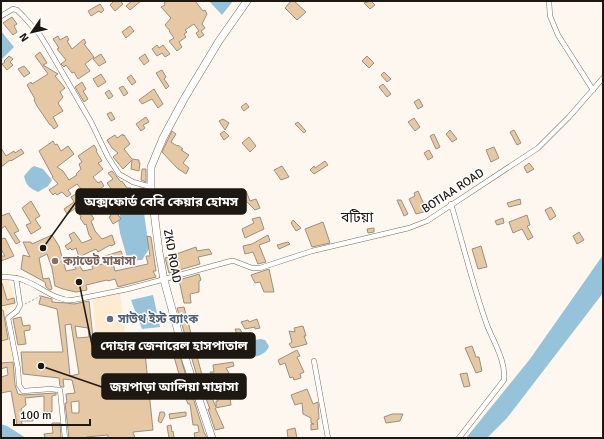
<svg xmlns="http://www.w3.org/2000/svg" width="604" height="439" viewBox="0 0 604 439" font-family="Signika,'Noto Sans Bengali',sans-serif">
<rect width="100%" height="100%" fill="#fdf7ef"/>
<!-- built -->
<g fill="#ffebd2">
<path d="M8,278L16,304L6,311L14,360L3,361L1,355V279Z"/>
<path d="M120,293L125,332L96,335L92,296Z"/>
</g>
<!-- water -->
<g fill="#96c2da">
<path d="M209,1H233L222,15Z"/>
<path d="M1,31L14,47L1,60Z"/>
<path d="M34,166L43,169L52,180L48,186L38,192C29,188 26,185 24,176L31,168Z"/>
<path d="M130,196L142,198L149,249L142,260L128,261L120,233L118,220L120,215L124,212Z"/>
<path d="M603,255V293L507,418L487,438H466L530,359Z"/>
<path d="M153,295L160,327L142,329L131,300Z"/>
<path d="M261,339L265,340L269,346C267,356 244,362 239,354C244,343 250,340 261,339Z"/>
<path d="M1,424L7,426L26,438H1Z"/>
</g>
<!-- building -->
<g fill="#e6c9a4" stroke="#9c8f7e" fill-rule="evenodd">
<path d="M114,1H120L123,4L115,11L110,5Z"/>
<path d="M132,1H141L130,10L126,6Z"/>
<path d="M167,1H195L203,11L205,10L207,14L202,24L205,28L201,31L204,35L199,38L196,33L199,31L194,24L185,30L187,32L184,34L186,37L179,42L182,47L177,51L169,41L174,38L169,31H170L165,25L171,18L161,7L165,5L164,3Z"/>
<path d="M291,1H294L306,12L297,20L285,8Z"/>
<path d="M371,1L375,5L370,9L364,3Z"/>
<path d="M100,4L104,10L101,13L99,11L91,16L88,11Z"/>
<path d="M12,17L17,24L14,26L17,32L13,35L3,23Z"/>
<path d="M130,26L134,31L126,38L122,32Z"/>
<path d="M58,36L60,40L67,36L69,40L67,41L72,49L84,39L86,43L84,44L94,57L85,64L90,71L78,79L74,72L72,73L66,65L64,67L61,64L66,60L57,49L59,48L53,39Z"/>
<path d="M157,45L159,48L163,45L170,54L165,57L162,53L157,56L152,49Z"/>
<path d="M40,52L47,63L43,65L58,74L55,76L65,88L60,92L63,97L58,103L63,111L53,117L58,126L54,129L51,125H50L37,106L34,100L35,99L27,85L31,82L32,84L48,74L35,56Z"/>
<path d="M101,54L106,62L99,66L93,59Z"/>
<path d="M145,54L149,61L144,65L139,58Z"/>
<path d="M9,56L13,59L10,62L13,65L7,70L2,64L5,62L4,61Z"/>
<path d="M367,56L374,63L369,68L362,61Z"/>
<path d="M24,66L30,73L24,77L18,69Z"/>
<path d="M162,70L166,77L164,79L169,86L166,89L156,73Z"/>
<path d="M384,72L391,79L387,82L381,75Z"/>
<path d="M101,74L106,82L98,87L93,79Z"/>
<path d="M131,75L136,82L132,85L127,78Z"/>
<path d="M82,82L86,89L83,91L88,99L84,102L75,87Z"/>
<path d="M383,84L391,94L387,97L379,87Z"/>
<path d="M123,86L128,93L124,96L119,88Z"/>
<path d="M154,89L163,104L158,108L152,99L142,104L139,100Z"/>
<path d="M109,90L113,96L109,99L105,93Z"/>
<path d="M419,99L423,106L418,109L414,102Z"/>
<path d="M246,103L249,107L244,111L241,107Z"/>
<path d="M111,112L115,119L111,121L107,114Z"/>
<path d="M146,117L149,122L143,125L145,128L141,131L136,124Z"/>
<path d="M414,118L420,127L415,131L408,122Z"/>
<path d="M223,119L229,123L225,130L219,121Z"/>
<path d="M298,122L306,131L304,133L295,124Z"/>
<path d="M450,130L457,139L452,142L446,134Z"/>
<path d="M514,130L521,143L517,145L510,132Z"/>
<path d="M172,131L176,134L171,142L177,146L178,145L183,149L181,150L189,155L183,163L189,168L186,174L177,168L162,152Z"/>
<path d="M224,131L229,136L224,140L220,134Z"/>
<path d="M123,134V136L124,135L130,144L124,149L132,159L139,160V163H140L139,171L131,169L132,160L123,169L113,157L118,153L112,148L107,140L115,135L117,138Z"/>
<path d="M434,134L440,147L436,149L430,136Z"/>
<path d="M249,137L256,146L250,152L242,143Z"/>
<path d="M53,141L55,145L57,144L61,151L68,146L74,154L57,167L63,171L69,180L77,175L76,174L81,169L79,164L82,162L78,156L94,145L97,150L96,151L102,161L98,163L103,169L93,177L98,183L101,181L104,186L93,194L99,206L97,208L98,209L91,214L94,219L91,221L95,231L102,239L112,235L115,244L111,246L110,245L98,252L96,249L79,257L76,248L72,250L70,248L68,250L65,246L72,241L69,235L74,232L82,243L92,239L89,235L86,224L85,225L80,218L81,217L76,208L67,214L64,209L74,202L71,197L82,190L77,184L68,190L71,194L67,197L62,192L57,195L55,193L53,195L49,190L58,184L52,177H53L39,151Z"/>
<path d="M494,147L499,158L491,162L486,150Z"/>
<path d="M1,148L6,156L14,151L15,153L21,149L24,153L11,161L10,160L1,167Z"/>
<path d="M429,150L433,157L428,160L424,153Z"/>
<path d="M325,161L328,165L314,174L310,170L314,166L315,168Z"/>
<path d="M529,163L534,169L527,173L524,167Z"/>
<path d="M282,166L289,177L281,180L274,170Z"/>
<path d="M142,169H146V182L141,180Z"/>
<path d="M112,171L121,182L122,181L127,188H131L128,193L126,191L118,197L119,199L116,202L121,209L116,212L121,219L113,224L109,217L111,216L102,201L106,199L104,195L112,190L107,183L113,179L108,173Z"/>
<path d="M140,188L145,189L147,204H143Z"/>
<path d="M242,190L246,191L250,201L256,199L260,208L255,210L245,200Z"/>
<path d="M418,191L427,211L416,214L409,199L415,196L414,193Z"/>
<path d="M520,199L521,204L509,207L507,203Z"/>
<path d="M397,200H401L408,214L404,216Z"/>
<path d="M31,201L40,216L35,219L41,228L31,234L26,225L31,223L22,208Z"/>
<path d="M551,207L556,216L550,220L545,210Z"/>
<path d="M9,213L19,231L14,233L20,242L16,244L5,226L1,229V216Z"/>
<path d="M527,215L530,225L527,226L533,237L528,240L522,229L513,233L509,222Z"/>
<path d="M260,217L264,229L245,238L242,229L254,223L252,219Z"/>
<path d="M503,218L504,223L497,225L495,221Z"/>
<path d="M293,220L301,228L296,231L291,223Z"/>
<path d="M323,222L330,243L312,247L305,229Z"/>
<path d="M374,228V232L368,233L367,229Z"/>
<path d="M579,232L584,240L577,244L573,236Z"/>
<path d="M52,235L59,246L66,271L76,269L72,261L75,259L83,271L93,269L92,266L103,264V262H104L102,257L121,251L123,256L112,260L115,271L148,264L146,256H150L147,236L151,237L156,271H153L156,277L118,287L115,279L108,281L107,280L86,285L87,290L76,292L63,289L55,286L52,268L47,254L39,258L43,279L49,278L50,281L52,289L50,290L46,287L45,282L21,269L23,255L30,257L23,242H31L32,244Z"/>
<path d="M268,235L270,241L259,245L266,262L258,264L253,252L245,254L243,246L252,244Z"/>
<path d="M5,238L14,256L1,261V256H5L1,249V239Z"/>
<path d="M288,242L290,244L279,249L277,245Z"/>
<path d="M481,246L487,267L478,269L472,249Z"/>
<path d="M196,247L197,251L209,249L212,254L198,257L200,264L169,273L165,258Z"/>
<path d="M269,269L274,292H264L260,282L255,283L251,275Z"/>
<path d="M199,274L201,280L199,281V292L190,294L191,303H184L179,280Z"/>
<path d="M1,283H2L7,300L14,298L15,303L1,306Z"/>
<path d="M41,296L52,299V302L66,303L74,304L89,301L93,338L143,334L153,430L133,432L135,438H108V435L86,437V438H69L65,403H67L66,394L75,393L72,380L63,379L64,387H62L60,386L59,378L23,374L21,352H63L57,309L39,304ZM71,324L79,374L70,376L65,325ZM75,326L88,328L89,337L77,338ZM79,401V413H72L71,402Z"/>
<path d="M184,307L202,375L197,376L177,308Z"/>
<path d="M1,310H3L8,339L1,341Z"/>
<path d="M21,317L23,326L30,325V330L24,331L26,344L18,345L13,319Z"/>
<path d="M257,319L260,328L255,329V327L245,329L241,322L248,320L249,322Z"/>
<path d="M303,326L306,336H304L307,344L292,348L289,344L292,342L289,331L295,332L294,328Z"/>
<path d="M235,329H240L243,335L238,337Z"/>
<path d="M170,343H176L187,379L181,381Z"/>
<path d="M472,346L476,357H479L482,371L476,373L465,348Z"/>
<path d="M297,350L300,356L297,357L304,372L300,374L301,378L294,380L293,377L290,378L285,363L280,365L278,360Z"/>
<path d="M13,362L15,385L18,394L23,395L56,393V395L52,396V412H44V396L25,398L26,405L21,409L23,416H33V421H21L22,424L17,425L11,391L1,393V377L8,375L7,367L1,369V363Z"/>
<path d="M233,362L234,366L226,368L230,375L222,376L227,383L225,384L231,397H230L231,405L215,408L224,428L215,430L208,409H210L199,381L204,380L216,407V401H218L217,397L218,390L210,372H214L213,365Z"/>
<path d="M467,373L470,386L464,387L460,374Z"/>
<path d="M189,385L204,432L207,438H195L194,433L199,432L198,425H193L190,404H188L182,388Z"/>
<path d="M307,389L313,404L318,402L319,419L317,420L318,429L311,430V424H314L311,423V418L303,414L302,403L295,405L291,395Z"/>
<path d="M160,412H164L165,415L161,423L158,421Z"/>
<path d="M186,412V416L170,419L169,414Z"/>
<path d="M392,414H403L400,421L386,423L384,417Z"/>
<path d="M52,423H60L61,437L57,438H45L44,434L53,433Z"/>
<path d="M171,425L172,432L173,431L174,438H169L167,426Z"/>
<path d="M295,428L297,438H288L287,430Z"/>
</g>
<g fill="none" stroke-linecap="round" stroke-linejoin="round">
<defs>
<g id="minor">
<path d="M549,1L550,16L558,35L593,90"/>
<path d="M1,16L13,9L17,10L23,16L40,35L48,48L91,122L108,157L119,174L133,182L151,187"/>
<path d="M451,204C463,244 473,286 487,325C494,343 506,361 504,380L459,438"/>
<path d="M1,277C8,277 16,277 23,280C41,286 54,301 73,300L128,289L231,261H234L252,268H260L312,251L409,228L427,221L538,148L569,117L603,78"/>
<path d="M16,278L20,305L17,311L8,318L18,369L19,385L23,391L50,389L60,390L65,438"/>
<path d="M314,361L328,438"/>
</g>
<path id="primary" d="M212,438L187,364L164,280L159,252L151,187V167L163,138L184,99L219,41L247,1"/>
</defs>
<!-- minor casing -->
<use href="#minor" stroke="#7a6d5d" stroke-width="5.5"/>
<!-- primary casing -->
<use href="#primary" stroke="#7a6d5d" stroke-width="8"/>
<!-- path -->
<path stroke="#a39e96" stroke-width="1" stroke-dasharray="2 2" stroke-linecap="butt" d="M25,304L35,299L41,295"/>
<!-- minor -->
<use href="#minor" stroke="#fff" stroke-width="4.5"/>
<!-- primary -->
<use href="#primary" stroke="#fff" stroke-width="7"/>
</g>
<!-- markers -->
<circle fill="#8d6e63" stroke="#fff" stroke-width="1.5" cx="55" cy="261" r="4"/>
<circle fill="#5c6f8a" stroke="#fff" stroke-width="1.5" cx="110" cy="319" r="4"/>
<g text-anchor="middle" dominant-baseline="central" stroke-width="3" stroke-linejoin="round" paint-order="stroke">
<!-- street labels -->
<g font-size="12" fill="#1d1811" stroke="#fff">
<text transform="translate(453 191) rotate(-33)">BOTIAA ROAD</text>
<text transform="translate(172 256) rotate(80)">ZKD ROAD</text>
</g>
<!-- education labels -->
<g font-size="12" font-weight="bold" fill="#785e54" stroke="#fff" text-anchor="start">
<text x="63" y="261">ক্যাডেট মাদ্রাসা</text>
</g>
<!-- service labels -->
<g font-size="12" font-weight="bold" fill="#4e5e75" stroke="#fff" text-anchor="start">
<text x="118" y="319">সাউথ ইস্ট ব্যাংক</text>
</g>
<!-- quarter labels -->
<g font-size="14" fill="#1d1811" stroke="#fff">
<text x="357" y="217">বটিয়া</text>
</g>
</g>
<!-- callouts -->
<path fill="none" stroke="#1d1811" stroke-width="1.5" d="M43 248L76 202M79 282L92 345M41 366L102 387"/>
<g fill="#1d1811" stroke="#fff" stroke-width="1.5">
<circle cx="43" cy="248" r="4"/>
<circle cx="79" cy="282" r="4"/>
<circle cx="41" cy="366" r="4"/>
</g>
<g fill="#1d1811" stroke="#1d1811" stroke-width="1.5">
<rect x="76" y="189" width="170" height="25" rx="4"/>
<rect x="92" y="333" width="163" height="25" rx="4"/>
<rect x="102" y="374" width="144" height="25" rx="4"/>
</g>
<g font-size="13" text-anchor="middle" font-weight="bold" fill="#fff">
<text x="161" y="206">অক্সফোর্ড বেবি কেয়ার হোমস</text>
<text x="174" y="350">দোহার জেনারেল হাসপাতাল</text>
<text x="174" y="391">জয়পাড়া আলিয়া মাদ্রাসা</text>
</g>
<!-- border -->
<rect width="604" height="439" fill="none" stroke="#1d1811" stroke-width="4"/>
<!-- north arrow -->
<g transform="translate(32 32) rotate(236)" stroke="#ffffff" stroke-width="3" paint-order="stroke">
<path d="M0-3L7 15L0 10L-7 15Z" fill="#1d1811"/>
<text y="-6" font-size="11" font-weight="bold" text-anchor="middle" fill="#1d1811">N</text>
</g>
<!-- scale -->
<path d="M14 419v6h76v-6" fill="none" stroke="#1d1811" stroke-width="2"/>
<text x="20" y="419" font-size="12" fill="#1d1811" stroke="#ffffff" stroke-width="3" paint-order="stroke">100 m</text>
</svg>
